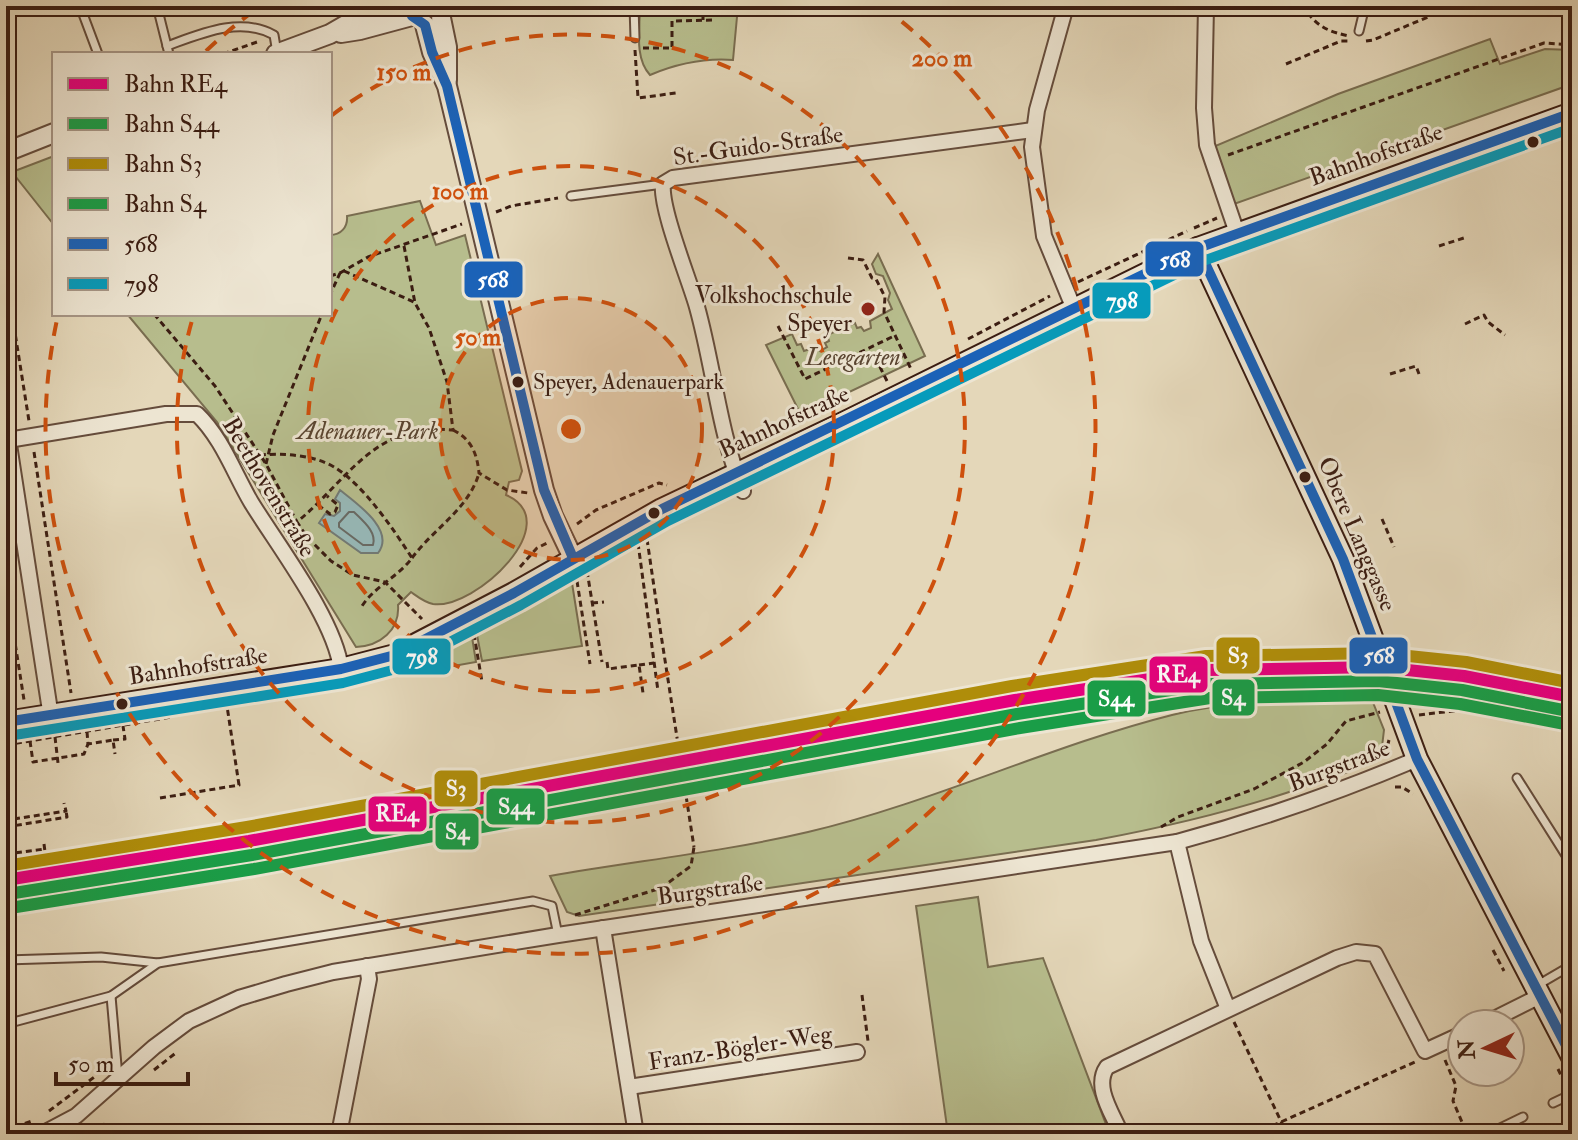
<svg xmlns="http://www.w3.org/2000/svg" width="1578" height="1140" viewBox="0 0 1578 1140" font-family="'IM FELL Double Pica',serif">
<rect width="100%" height="100%" fill="#e4d7b9"/>
<filter id="stains"><feTurbulence type="fractalNoise" baseFrequency=".0025" numOctaves="4"/><feColorMatrix values="0 0 0 0 .2 0 0 0 0 .09 0 0 0 0 .02 0 0 0 .5 -.17"/></filter>
<radialGradient id="worn" r=".72"><stop offset=".6" stop-color="#630" stop-opacity="0"/><stop offset="1" stop-color="#630" stop-opacity=".3"/></radialGradient>
<!-- green -->
<g fill="#b7bd8d" stroke="#796d50" stroke-width="2">
<path d="M640,6H738L733,60C706,58 676,64 650,75C634,58 640,28 640,6Z"/>
<path d="M1490,39L1500,64L1545,49L1572,50V78L1561,88L1234,204L1213,147L1338,94Z"/>
<path d="M54,156V225L12,172Z"/>
<path d="M420,201L436,245L465,235L522,471L519,480L509,482L506,495C568,522 475,610 433,604C424,602 418,597 411,592L398,605C400,630 380,646 356,647L217,422L127,314H330V235C341,235 348,227 347,216Z"/>
<path d="M878,254L925,356L801,415L766,345L792,334L797,345L801,344L804,351L816,347L820,351L827,347L825,343L829,341L827,335L855,323L857,328L861,327L864,331L871,328L870,321L892,309L888,300L890,293L883,276L876,274L872,264Z"/>
<path d="M572,583L582,646L482,661L477,635Z"/>
<path d="M472,637L476,662L403,675Z"/>
<path d="M1372,700L1384,730L1381,755C1357,771 1329,779 1301,788C1234,811 1166,827 1096,840L579,916L567,912L550,876C635,861 723,852 808,832C932,803 1049,746 1172,715C1238,698 1305,701 1372,700Z"/>
<path d="M978,897L988,967L1043,958L1107,1127L1066,1134H948L916,906Z"/>
</g>
<!-- water -->
<path fill="#97b8b7" stroke="#727a75" stroke-width="2" d="M340,490C356,503 396,530 378,553H361L319,523L325,514L334,516L340,511V503L335,499Z"/>
<g fill="none" stroke-linecap="round" stroke-linejoin="round">
<!-- shore -->
<path stroke="#696a64" stroke-width="2" d="M349,512H354C363,521 377,532 373,545H363L339,527V523Z"/>
<defs>
<g id="service">
<path d="M80,6L98,54"/>
<path d="M157,6L169,54"/>
<path d="M634,6L635,38"/>
<path d="M1359,31L1365,6"/>
<path d="M167,46C200,34 240,16 274,35L277,53"/>
<path d="M571,196L663,184"/>
<path d="M1517,778L1572,865"/>
<path d="M6,960L101,957L158,963"/>
<path d="M1536,986L1572,965"/>
<path d="M111,996L118,1077"/>
<path d="M6,1024L111,996L158,963L533,901L552,906L558,935"/>
<path d="M1553,1103L1572,1094"/>
<path d="M1488,1134L1523,1117"/>
</g>
<g id="minor">
<path d="M1066,6L1037,110L1032,147L1044,236L1074,309"/>
<path d="M1206,6L1204,108L1207,145L1237,233"/>
<path d="M6,425L51,717"/>
<path d="M8,440L166,414H197C222,438 234,473 251,502C278,546 335,620 341,669"/>
<path d="M743,491C719,433 714,368 697,307C689,279 660,208 663,184L673,178L1033,130"/>
<path d="M1177,842L1201,941L1228,1009"/>
<path d="M603,928L636,1134"/>
<path d="M1484,1024L1540,996"/>
<path d="M629,1087L857,1052"/>
<path d="M42,1134L76,1116L154,1047L189,1021L239,998L286,984L333,972L558,935L1177,842C1259,820 1339,792 1417,759"/>
<path d="M339,1134L369,979L367,966"/>
<path d="M1121,1134C1113,1114 1093,1087 1107,1067L1337,958L1356,952L1375,954L1425,1051L1462,1034"/>
</g>
<g id="tertiary">
<path d="M441,18L447,47V80"/>
<path d="M425,25L432,52L447,86L544,490L553,516L573,558"/>
<path d="M341,33L360,30L412,16"/>
<path d="M276,54L330,34L356,19L391,6"/>
<path d="M6,152L54,133"/>
</g>
<g id="secondary">
<path d="M1198,248L1343,559L1417,759L1572,1057"/>
<path d="M6,722L341,669L395,655L514,593L662,509L843,423L1198,248L1572,113"/>
</g>
</defs>
<!-- service casing -->
<use href="#service" stroke="#654c3c" stroke-width="11"/>
<!-- minor casing -->
<use href="#minor" stroke="#654c3c" stroke-width="18"/>
<!-- tertiary casing -->
<use href="#tertiary" stroke="#654c3c" stroke-width="22"/>
<!-- secondary casing -->
<use href="#secondary" stroke="#3b1d12" stroke-width="24"/>
<!-- path -->
<g stroke="#3b1d12" stroke-width="3" stroke-dasharray="6 4" stroke-linecap="butt">
<path d="M703,6V20"/>
<path d="M1308,13C1319,28 1331,32 1349,36"/>
<path d="M1366,41L1373,40L1428,17V8L1432,6"/>
<path d="M643,48H672V21L712,20"/>
<path d="M635,50L638,98L676,93"/>
<path d="M223,54L257,42"/>
<path d="M1286,64L1341,41H1350"/>
<path d="M1228,155L1544,43L1572,45"/>
<path d="M496,212L511,206L558,198"/>
<path d="M1194,228L1217,218"/>
<path d="M404,246L415,303L429,328L447,382L453,430C374,422 349,479 297,522L307,537L331,561L353,575L385,582L422,619"/>
<path d="M1439,246L1467,237"/>
<path d="M848,258L863,260L872,278L876,279L885,297L884,312L911,369"/>
<path d="M344,271L414,302"/>
<path d="M340,273L368,257L462,224"/>
<path d="M6,276L29,421"/>
<path d="M330,276L340,273L330,295"/>
<path d="M1078,282L1187,231"/>
<path d="M154,314L215,386L266,464L297,522"/>
<path d="M1465,324L1484,315L1488,322L1505,335"/>
<path d="M778,326L805,379L894,336"/>
<path d="M968,339L1050,296"/>
<path d="M1390,374L1416,366L1419,374"/>
<path d="M887,381L880,367L903,356"/>
<path d="M453,430C471,439 477,453 479,473L507,490L528,493"/>
<path d="M34,452L71,693"/>
<path d="M260,455C284,453 314,455 334,467C363,484 394,530 412,558C398,577 375,586 362,606"/>
<path d="M266,464L273,435L322,314"/>
<path d="M318,505L330,514L335,512L338,505L327,496"/>
<path d="M1382,519L1394,547"/>
<path d="M577,524L596,510L659,483L667,485"/>
<path d="M647,539L660,628"/>
<path d="M638,543L658,691"/>
<path d="M412,558C433,529 469,509 479,473"/>
<path d="M520,567L537,548L547,543"/>
<path d="M587,571L602,662"/>
<path d="M577,581L590,664"/>
<path d="M6,585L24,700"/>
<path d="M592,603L604,602"/>
<path d="M474,634L482,682"/>
<path d="M607,662L608,669L639,665L643,693"/>
<path d="M639,665L654,663"/>
<path d="M1419,715C1470,708 1522,706 1572,722"/>
<path d="M87,732L88,744L113,740L115,754"/>
<path d="M55,737L58,763"/>
<path d="M113,740L125,739L123,726"/>
<path d="M30,741L33,762L84,754L88,744"/>
<path d="M6,745L171,717"/>
<path d="M1385,755L1389,740"/>
<path d="M1395,787H1402L1413,794"/>
<path d="M160,798L239,785L227,706"/>
<path d="M14,819L66,811L64,803"/>
<path d="M6,821L8,820"/>
<path d="M6,827L67,817L66,811"/>
<path d="M1161,827L1178,817L1254,789L1304,762L1327,744L1346,721L1380,712"/>
<path d="M44,844L47,867"/>
<path d="M6,854L45,849"/>
<path d="M20,862L46,858"/>
<path d="M6,864L12,863"/>
<path d="M6,870L47,863"/>
<path d="M575,915L661,888L691,866L694,847"/>
<path d="M1493,950L1504,971"/>
<path d="M862,995L868,1041"/>
<path d="M1234,1022L1287,1134"/>
<path d="M1445,1060L1456,1086L1453,1101L1467,1134"/>
<path d="M1558,1069L1565,1084"/>
<path d="M154,1070L177,1052"/>
<path d="M49,1111L97,1075"/>
<path d="M6,1130L32,1121"/>
<path d="M86,1134L103,1124L114,1127L118,1134"/>
<path d="M1254,1134L1415,1062"/>
</g>
<!-- service -->
<use href="#service" stroke="#ede5d2" stroke-width="7"/>
<!-- minor -->
<use href="#minor" stroke="#ede5d2" stroke-width="14"/>
<!-- tertiary -->
<use href="#tertiary" stroke="#ede5d2" stroke-width="18"/>
<!-- secondary -->
<use href="#secondary" stroke="#ede5d2" stroke-width="20"/>
<!-- rail -->
<g stroke="#3b1d12" stroke-width="5" stroke-dasharray="14 14" stroke-linecap="butt">
<path d="M468,827L923,747L1023,727"/>
<path d="M125,884L334,850"/>
<path d="M6,891C303,847 599,791 895,739C1046,713 1195,682 1347,665"/>
</g>
<!-- path-bridge -->
<path stroke="#3b1d12" stroke-width="3" stroke-dasharray="6 4" stroke-linecap="butt" d="M660,628L694,847"/>
<defs>
<g id="bus-1">
<path d="M408,6L412,16L425,25L432,52L447,86L544,490L573,558"/>
<path d="M1198,248L1343,559L1417,759L1572,1057"/>
<path d="M6,722L341,669L395,655L514,593L662,509L1198,248L1572,113"/>
</g>
<path id="bus-2" d="M8,736L343,683L400,668L521,605L668,521L1203,261L1572,128"/>
</defs>
<!-- bus-1 casing -->
<use href="#bus-1" stroke="#ede5d2" stroke-width="16"/>
<!-- bus-2 casing -->
<use href="#bus-2" stroke="#ede5d2" stroke-width="16"/>
<!-- bus-1 -->
<use href="#bus-1" stroke="#1b62b7" stroke-width="10"/>
<!-- bus-2 -->
<use href="#bus-2" stroke="#069bbb" stroke-width="10"/>
<defs>
<path id="rail-1" d="M6,880L249,841L1015,700L1208,670L1379,667L1464,676L1572,697"/>
<path id="rail-2" d="M8,894L252,855L1017,714L1209,684L1378,681L1462,690L1568,711"/>
<path id="rail-3" d="M6,866L247,827L1012,686L1206,656L1380,653L1466,662L1572,683"/>
<path id="rail-4" d="M10,908L254,869L1020,728L1210,698L1378,695L1460,704L1565,724"/>
</defs>
<!-- rail-1 casing -->
<use href="#rail-1" stroke="#ede5d2" stroke-width="18"/>
<!-- rail-2 casing -->
<use href="#rail-2" stroke="#ede5d2" stroke-width="18"/>
<!-- rail-3 casing -->
<use href="#rail-3" stroke="#ede5d2" stroke-width="18"/>
<!-- rail-4 casing -->
<use href="#rail-4" stroke="#ede5d2" stroke-width="18"/>
<!-- rail-1 -->
<use href="#rail-1" stroke="#e5007d" stroke-width="12"/>
<!-- rail-2 -->
<use href="#rail-2" stroke="#1a9d47" stroke-width="12"/>
<!-- rail-3 -->
<use href="#rail-3" stroke="#af8d0a" stroke-width="12"/>
<!-- rail-4 -->
<use href="#rail-4" stroke="#1a9d47" stroke-width="12"/>
</g>
<!-- distance rings -->
<circle cx="571" cy="429" r="131" fill="#ce500d" fill-opacity=".12"/>
<g fill="none" stroke="#ce500d" stroke-width="4" stroke-dasharray="14 10">
<circle cx="571" cy="429" r="131"/>
<circle cx="571" cy="429" r="263"/>
<path d="M331 116A394 394 0 1 1 193 317"/>
<path d="M206 51A525 525 0 0 1 259 7M883 7A525 525 0 1 1 58 315"/>
</g>
<!-- markers -->
<g fill="#3b1d12" stroke="#ede5d2" stroke-width="3">
<circle cx="1533" cy="142" r="7"/>
<circle cx="518" cy="382" r="7"/>
<circle cx="1305" cy="477" r="7"/>
<circle cx="654" cy="513" r="7"/>
<circle cx="122" cy="704" r="7"/>
</g>
<circle fill="#8f2418" stroke="#ede5d2" stroke-width="3" cx="868" cy="309" r="8"/>
<g text-anchor="middle" dominant-baseline="central" stroke-width="6" stroke-linejoin="round" paint-order="stroke">
<!-- bus labels -->
<g font-size="22" fill="#3b1d12" stroke="#ede5d2" text-anchor="start">
<text x="533" y="382">Speyer, Adenauerpark</text>
</g>
<!-- street labels -->
<g font-size="24" fill="#3b1d12" stroke="#ede5d2">
<text transform="translate(758 146) rotate(-8)">St.-Guido-Straße</text>
<text transform="translate(1376 155) rotate(-20)">Bahnhofstraße</text>
<text transform="translate(784 422) rotate(-25)">Bahnhofstraße</text>
<text transform="translate(269 487) rotate(59)">Beethovenstraße</text>
<text transform="translate(1357 534) rotate(67)">Obere Langgasse</text>
<text transform="translate(198 666) rotate(-9)">Bahnhofstraße</text>
<text transform="translate(1339 766) rotate(-21)">Burgstraße</text>
<text transform="translate(710 890) rotate(-8)">Burgstraße</text>
<text transform="translate(740 1048) rotate(-9)">Franz-Bögler-Weg</text>
</g>
<!-- poi labels -->
<g font-size="24" fill="#3b1d12" stroke="#ede5d2" text-anchor="end">
<text x="852" y="295">Volkshochschule<tspan x="852" dy="28">Speyer</tspan></text>
</g>
<!-- park labels -->
<g font-size="24" font-style="italic" fill="#5a4531" stroke="#ede5d2">
<text x="853" y="357">Lesegarten</text>
<text x="368" y="431">Adenauer-Park</text>
</g>
</g>
<circle cx="571" cy="429" r="12" fill="#ce500d" stroke="#ede5d2" stroke-width="4"/>
<g font-size="24" text-anchor="middle" font-weight="bold" fill="#ce500d" stroke="#ede5d2" stroke-width="6" stroke-linejoin="round" paint-order="stroke">
<text x="942" y="66">200 m</text>
<text x="404" y="80">150 m</text>
<text x="460" y="199">100 m</text>
<text x="478" y="345">50 m</text>
</g>
<g stroke="#ede5d2" stroke-width="3">
<rect x="1144" y="240" width="61" height="38" rx="8" fill="#1b62b7"/>
<rect x="463" y="260" width="61" height="39" rx="8" fill="#1b62b7"/>
<rect x="1091" y="281" width="61" height="39" rx="8" fill="#069bbb"/>
<rect x="1215" y="636" width="46" height="39" rx="8" fill="#af8d0a"/>
<rect x="1348" y="636" width="61" height="39" rx="8" fill="#1b62b7"/>
<rect x="391" y="637" width="61" height="39" rx="8" fill="#069bbb"/>
<rect x="1148" y="655" width="61" height="39" rx="8" fill="#e5007d"/>
<rect x="1211" y="678" width="45" height="39" rx="8" fill="#1a9d47"/>
<rect x="1086" y="679" width="61" height="39" rx="8" fill="#1a9d47"/>
<rect x="433" y="769" width="46" height="39" rx="8" fill="#af8d0a"/>
<rect x="485" y="787" width="61" height="39" rx="8" fill="#1a9d47"/>
<rect x="367" y="795" width="61" height="38" rx="8" fill="#e5007d"/>
<rect x="434" y="812" width="46" height="39" rx="8" fill="#1a9d47"/>
</g>
<g font-size="22" text-anchor="middle" font-weight="bold" fill="#fff">
<text x="1175" y="267">568</text>
<text x="493" y="287">568</text>
<text x="1122" y="308">798</text>
<text x="1238" y="663">S3</text>
<text x="1379" y="663">568</text>
<text x="422" y="664">798</text>
<text x="1178" y="682">RE4</text>
<text x="1233" y="705">S4</text>
<text x="1116" y="706">S44</text>
<text x="456" y="796">S3</text>
<text x="516" y="814">S44</text>
<text x="397" y="821">RE4</text>
<text x="457" y="839">S4</text>
</g>
<!-- margin -->
<rect width="1578" height="1140" fill="none" stroke="#e4d7b9" stroke-width="32"/>
<rect x="8" y="8" width="1562" height="1124" fill="none" stroke="#3b1d12" stroke-width="4"/>
<rect x="16" y="16" width="1546" height="1108" fill="none" stroke="#3b1d12" stroke-width="2"/>
<!-- legend -->
<rect x="52" y="52" width="280" height="264" fill="#ede5d2" stroke="#a69585" stroke-width="2"/>
<rect x="68" y="78" width="40" height="12" fill="#e5007d" stroke="#a69585" stroke-width="2"/>
<text x="124" y="92" font-size="24" fill="#3b1d12">Bahn RE4</text>
<rect x="68" y="118" width="40" height="12" fill="#1a9d47" stroke="#a69585" stroke-width="2"/>
<text x="124" y="132" font-size="24" fill="#3b1d12">Bahn S44</text>
<rect x="68" y="158" width="40" height="12" fill="#af8d0a" stroke="#a69585" stroke-width="2"/>
<text x="124" y="172" font-size="24" fill="#3b1d12">Bahn S3</text>
<rect x="68" y="198" width="40" height="12" fill="#1a9d47" stroke="#a69585" stroke-width="2"/>
<text x="124" y="212" font-size="24" fill="#3b1d12">Bahn S4</text>
<rect x="68" y="238" width="40" height="12" fill="#1b62b7" stroke="#a69585" stroke-width="2"/>
<text x="124" y="252" font-size="24" fill="#3b1d12">568</text>
<rect x="68" y="278" width="40" height="12" fill="#069bbb" stroke="#a69585" stroke-width="2"/>
<text x="124" y="292" font-size="24" fill="#3b1d12">798</text>
<!-- north arrow -->
<g transform="translate(1486 1048) rotate(266)"><circle r="38" fill="#ede5d2" stroke="#a69585" stroke-width="2"/>
<path d="M0-6L14 30L0 20L-14 30Z" fill="#8f2418"/>
<text y="-12" font-size="22" font-weight="bold" text-anchor="middle" fill="#3b1d12">N</text>
</g>
<!-- scale -->
<path d="M56 1072v12h132v-12" fill="none" stroke="#3b1d12" stroke-width="4"/>
<text x="68" y="1072" font-size="24" fill="#3b1d12" stroke="#ede5d2" stroke-width="6" paint-order="stroke">50 m</text>
<rect width="100%" height="100%" filter="url(#stains)"/>
<rect width="100%" height="100%" fill="url(#worn)"/>
</svg>
